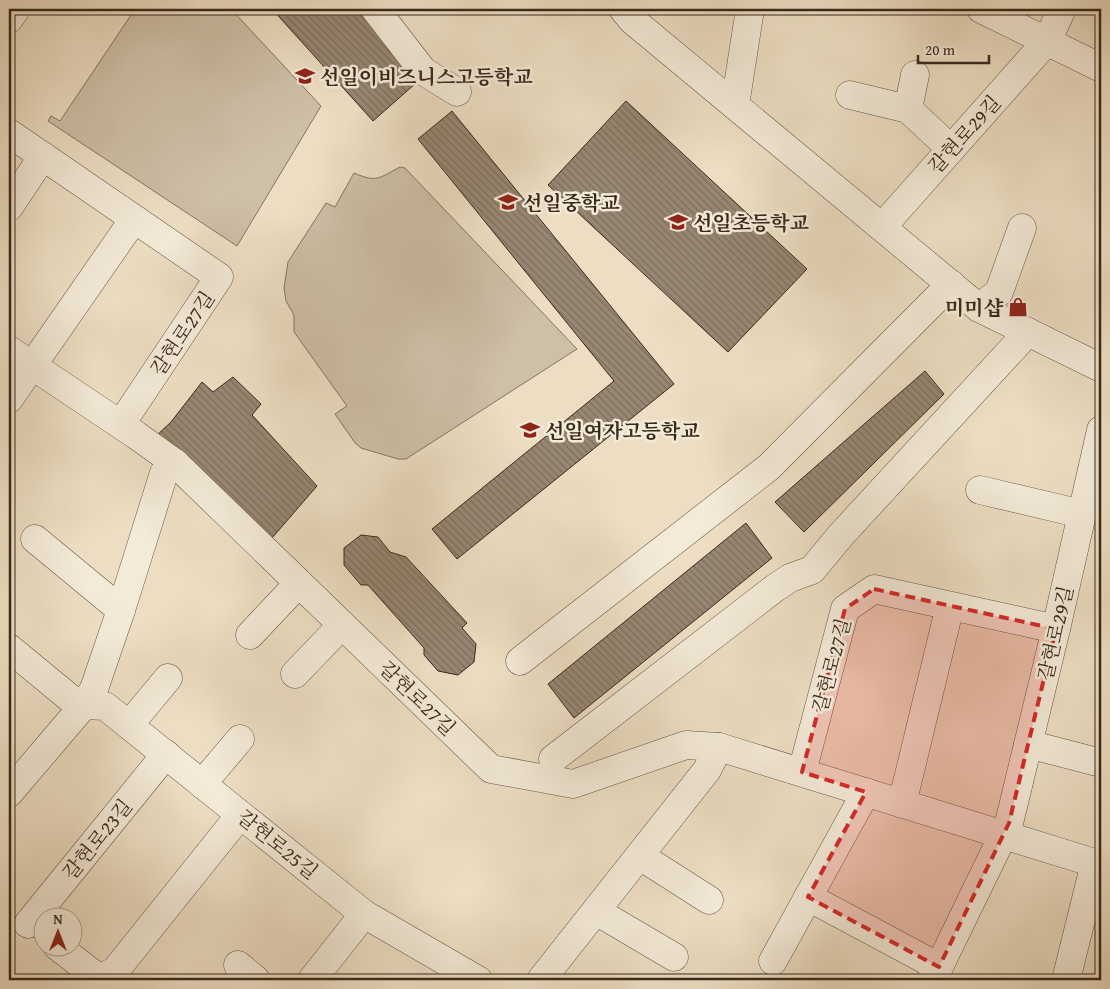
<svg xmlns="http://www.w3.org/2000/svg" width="1110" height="989" viewBox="0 0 1110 989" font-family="'Gentium Book Plus','Noto Serif KR',serif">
<defs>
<pattern id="building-back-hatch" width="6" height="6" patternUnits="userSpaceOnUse" patternTransform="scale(1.25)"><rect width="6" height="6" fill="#978773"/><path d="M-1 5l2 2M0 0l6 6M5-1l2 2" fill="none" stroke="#7c6e5e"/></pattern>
</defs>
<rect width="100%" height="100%" fill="#eddec3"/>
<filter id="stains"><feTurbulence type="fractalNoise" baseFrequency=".004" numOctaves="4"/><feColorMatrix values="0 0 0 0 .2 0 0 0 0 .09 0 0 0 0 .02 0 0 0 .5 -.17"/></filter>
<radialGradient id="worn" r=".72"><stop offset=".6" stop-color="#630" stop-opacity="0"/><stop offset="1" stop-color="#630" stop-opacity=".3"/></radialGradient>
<!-- pitch -->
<g fill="#cebfa7" stroke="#847462">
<path d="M135,9H231L321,106L237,246L48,121L51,116L60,121Z"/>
<path d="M400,167L405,168L577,349L406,459H398L361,448L355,443L335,414L347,406L294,332V315L286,301L284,288L288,262L326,203L335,207L354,173C377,183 379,178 400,167Z"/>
</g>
<!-- building -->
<g fill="url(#building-back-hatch)" stroke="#39291c">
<path d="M272,9H364L424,76L373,121Z"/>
<path d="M626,101L807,269L728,352L548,185Z"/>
<path d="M452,111L674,384L457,559L432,529L614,381L418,139Z"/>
<path d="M925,371L944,394L804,532L775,502Z"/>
<path d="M233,377L261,404L252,415L317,486L272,538L155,437L171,422L202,382L213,392Z"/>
<path d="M746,523L772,558L574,718L548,684Z"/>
<path d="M361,535L378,537L390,552L406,557L467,623L462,628L476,644L474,662L458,675L438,671L424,655V648L368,585H361L344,565V548Z"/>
</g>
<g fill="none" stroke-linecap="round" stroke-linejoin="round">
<defs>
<g id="minor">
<path d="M375,9L423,71L457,92"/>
<path d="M623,9L632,20L979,308L1101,368"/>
<path d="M981,9L1101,68"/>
<path d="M9,19L16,9"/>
<path d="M850,95L908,109L951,149"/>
<path d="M735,105L750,9"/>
<path d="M908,109L915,75"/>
<path d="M9,133L219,277L121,424"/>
<path d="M9,207L43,156"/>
<path d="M882,227L1047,41L1062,9"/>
<path d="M979,308L999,292L1022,228"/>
<path d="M9,350L136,435L175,463L491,769L573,784L686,745L719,747L1101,865"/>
<path d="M9,399L134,219"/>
<path d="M980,490L1082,514"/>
<path d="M35,539L121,610"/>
<path d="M250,635L299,583"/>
<path d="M9,648L71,699L84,705L105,706L364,914L478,980"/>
<path d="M520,661L769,467L951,284"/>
<path d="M295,674L342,625"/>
<path d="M129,725L168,678"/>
<path d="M1028,744L1101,763"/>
<path d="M553,759L775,588L790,578L812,570L841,535L1028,332"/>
<path d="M802,772L845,609L874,589L1056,629"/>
<path d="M202,784L240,739"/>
<path d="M9,793L84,705L94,689L121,610L164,473L175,463"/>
<path d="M902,804L950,606"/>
<path d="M640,856L709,900"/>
<path d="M808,897L939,967"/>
<path d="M596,911L674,957"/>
<path d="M28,924L166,754"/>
<path d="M57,946L101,980"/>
<path d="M773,961L866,792"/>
<path d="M238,965L256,980"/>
<path d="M96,980L115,971L240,815"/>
<path d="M312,980L364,914"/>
<path d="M541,980L707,770L719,747"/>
<path d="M931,980L939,967L1009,823L1056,629L1101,430"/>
<path d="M1066,980L1095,863"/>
</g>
</defs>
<!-- minor casing -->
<use href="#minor" stroke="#665646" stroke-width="29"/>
<!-- minor -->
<use href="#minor" stroke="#f3ead8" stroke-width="28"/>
</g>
<!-- marked area -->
<path fill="#d62828" fill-opacity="0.2" stroke="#d62828" stroke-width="4" stroke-dasharray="10 6" stroke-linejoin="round" d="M874,589L1056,629L1009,823L939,967L808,897L866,792L802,772L845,609Z"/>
<!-- icons -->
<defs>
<symbol id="school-bare" viewBox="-9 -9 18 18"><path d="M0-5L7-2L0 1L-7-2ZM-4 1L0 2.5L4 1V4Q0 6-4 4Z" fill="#8f2418" stroke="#f3ead8" stroke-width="2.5" paint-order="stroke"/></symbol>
<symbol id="shop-bare" viewBox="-9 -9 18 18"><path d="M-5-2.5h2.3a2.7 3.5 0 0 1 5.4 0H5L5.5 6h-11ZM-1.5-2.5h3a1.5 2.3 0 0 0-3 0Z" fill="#8f2418" stroke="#f3ead8" stroke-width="2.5" paint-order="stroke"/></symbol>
</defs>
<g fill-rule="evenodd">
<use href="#school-bare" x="291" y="62" width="28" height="28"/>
<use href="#school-bare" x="494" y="188" width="28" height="28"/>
<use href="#school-bare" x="664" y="208" width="28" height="28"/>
<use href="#shop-bare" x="1004" y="293" width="28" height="28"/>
<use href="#school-bare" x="516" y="416" width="28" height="28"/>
</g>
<g text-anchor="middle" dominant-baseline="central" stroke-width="5" stroke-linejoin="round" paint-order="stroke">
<!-- poi labels -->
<g font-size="20" font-weight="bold" fill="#39291c" stroke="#f3ead8" text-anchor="start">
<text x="320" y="76">선일이비즈니스고등학교</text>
<text x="523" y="202">선일중학교</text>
<text x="693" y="222">선일초등학교</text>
<text x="1003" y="307" text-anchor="end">미미샵</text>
<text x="545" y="430">선일여자고등학교</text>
</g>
<!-- street labels -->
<g font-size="20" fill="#39291c" stroke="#f3ead8">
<text transform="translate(964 134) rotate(-48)">갈현로29길</text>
<text transform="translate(182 333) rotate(-56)">갈현로27길</text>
<text transform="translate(1055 633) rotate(-77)">갈현로29길</text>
<text transform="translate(831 665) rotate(-75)">갈현로27길</text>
<text transform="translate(418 698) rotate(44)">갈현로27길</text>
<text transform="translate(97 839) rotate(-51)">갈현로23길</text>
<text transform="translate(278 844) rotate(39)">갈현로25길</text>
</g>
</g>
<!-- margin -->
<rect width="1110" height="989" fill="none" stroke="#eddec3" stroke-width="30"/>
<rect x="10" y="10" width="1090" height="969" fill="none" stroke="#39291c" stroke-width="2.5"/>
<rect x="15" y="15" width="1080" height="959" fill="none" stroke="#39291c"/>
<!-- north arrow -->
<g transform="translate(58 932)"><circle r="24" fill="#f3ead8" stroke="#a99d8d"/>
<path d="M0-4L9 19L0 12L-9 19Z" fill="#8f2418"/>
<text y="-8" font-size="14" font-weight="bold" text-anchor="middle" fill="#39291c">N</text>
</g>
<!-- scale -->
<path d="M918 55v8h71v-8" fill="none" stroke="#39291c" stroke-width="2.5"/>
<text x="925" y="55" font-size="15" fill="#39291c" stroke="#f3ead8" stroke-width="4" paint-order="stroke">20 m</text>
<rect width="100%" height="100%" filter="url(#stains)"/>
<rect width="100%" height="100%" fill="url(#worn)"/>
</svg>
